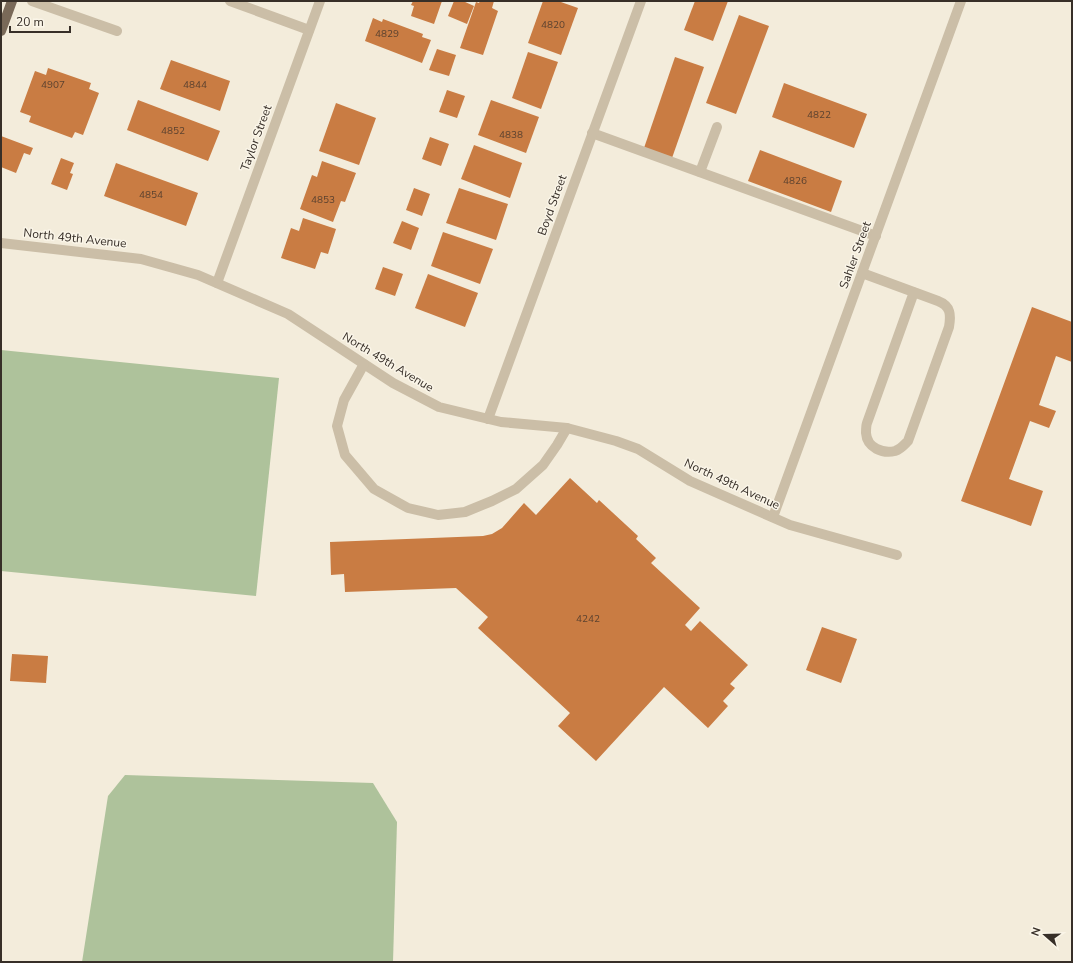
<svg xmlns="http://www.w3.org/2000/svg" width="1073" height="963" viewBox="0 0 1073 963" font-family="'Nunito Sans',sans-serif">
<rect width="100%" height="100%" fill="#f3ecdb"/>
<!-- green -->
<g fill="#aec29b">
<path d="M1,350L279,378L256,596L1,571Z"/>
<path d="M125,775L373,783L397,822L393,962H82L108,796Z"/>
</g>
<!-- building -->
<g fill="#c97c43">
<path d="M413,1H442L434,24L411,16L414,6L411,5Z"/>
<path d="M454,1H463L474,6L467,24L448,16Z"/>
<path d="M480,1H494L492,8L498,11L483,55L460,48L476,2L479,3Z"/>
<path d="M543,1H558L578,8L561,55L528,43Z"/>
<path d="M695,1H728L713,41L684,30Z"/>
<path d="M739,15L769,26L736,114L706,103Z"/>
<path d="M373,18L382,22L383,19L423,34L422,37L431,40L422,63L365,41Z"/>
<path d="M437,49L456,55L449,76L429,70Z"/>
<path d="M528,52L558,62L541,109L512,98Z"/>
<path d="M675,57L704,67L672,158L644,148Z"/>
<path d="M171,60L230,81L220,111L160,89Z"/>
<path d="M48,68L91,83L89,89L99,93L83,135L75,132L72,138L29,122L31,116L20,112L35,71L46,75Z"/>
<path d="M784,83L867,114L854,148L772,117Z"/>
<path d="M447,90L465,96L457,118L439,112Z"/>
<path d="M138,100L220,131L208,161L127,130Z"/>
<path d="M491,100L539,117L526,153L478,135Z"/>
<path d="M336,103L376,118L359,165L319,151Z"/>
<path d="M1,136L33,148L30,155L24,153L16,173L1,167Z"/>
<path d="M430,137L449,144L441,166L422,159Z"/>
<path d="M474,145L522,163L510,198L461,179Z"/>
<path d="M760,150L842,181L831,212L748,181Z"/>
<path d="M61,158L74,163L70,173L73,174L67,190L51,184Z"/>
<path d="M322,161L356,173L345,202L341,201L333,222L300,209L312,175L317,177Z"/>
<path d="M116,163L198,193L186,226L104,196Z"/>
<path d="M414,188L430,194L422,216L406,210Z"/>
<path d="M459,188L508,204L496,240L446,223Z"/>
<path d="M303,218L336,229L328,254L321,252L315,269L281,258L291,228L299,231Z"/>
<path d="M402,221L419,228L411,250L393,243Z"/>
<path d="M443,232L493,249L480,284L431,266Z"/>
<path d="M383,267L403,274L395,296L375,289Z"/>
<path d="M428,274L478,293L465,327L415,308Z"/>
<path d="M1032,307L1072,322V362L1056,356L1039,405L1056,411L1049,428L1030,421L1009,479L1043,491L1031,526L961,501Z"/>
<path d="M570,478L597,503L599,500L638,536L636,539L656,558L651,563L700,608L685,625L691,631L700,621L748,665L730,684L735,688L723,701L728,706L708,728L664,687L596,761L558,726L570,713L478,628L488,617L456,588L345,592L344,574L331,575L330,542L483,536L492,534L502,528L524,503L536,515Z"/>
<path d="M822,627L857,639L841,683L806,670Z"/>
<path d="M12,654L48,656L46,683L10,681Z"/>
</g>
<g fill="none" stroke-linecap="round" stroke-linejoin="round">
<!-- minor -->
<g stroke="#cbbea7" stroke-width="10">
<path d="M32,1L117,31"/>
<path d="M230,1L309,30"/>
<path d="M592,133L876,236"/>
<path d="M700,172L717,127"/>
<path d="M1,243L141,259L198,275L288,314L393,383L439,407L501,422L567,428L616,441L638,449L690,481L790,525L897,555"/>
<path d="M862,273L938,301C951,306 951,315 949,327L908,441C904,445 901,449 895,451C883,454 867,448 866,433C866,430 866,426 867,423L914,292"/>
<path d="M217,283L320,1"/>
<path d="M364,364L344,400L337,426L345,455L374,489L408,508L438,515L465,512L492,501L516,489L543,465L557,445L567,428"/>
<path d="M488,419L641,1"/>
<path d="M773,517L961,1"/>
</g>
<!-- major -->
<path stroke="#796958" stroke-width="10" d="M1,31L12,1"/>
</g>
<g text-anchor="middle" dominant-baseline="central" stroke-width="3" stroke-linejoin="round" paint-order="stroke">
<!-- number labels -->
<g font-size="10" fill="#5c422f">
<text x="553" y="25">4820</text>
<text x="387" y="34">4829</text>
<text x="53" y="85">4907</text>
<text x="195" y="85">4844</text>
<text x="819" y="115">4822</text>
<text x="173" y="131">4852</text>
<text x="511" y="135">4838</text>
<text x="795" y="181">4826</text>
<text x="151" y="195">4854</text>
<text x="323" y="200">4853</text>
<text x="588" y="619">4242</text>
</g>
<!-- street labels -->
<g font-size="12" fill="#372f28" stroke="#faf5e8">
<text transform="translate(256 138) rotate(-70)">Taylor Street</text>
<text transform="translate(552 205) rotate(-70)">Boyd Street</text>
<text transform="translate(75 238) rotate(6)">North 49th Avenue</text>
<text transform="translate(855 255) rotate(-70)">Sahler Street</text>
<text transform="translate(388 362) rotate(31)">North 49th Avenue</text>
<text transform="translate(732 484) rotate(25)">North 49th Avenue</text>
</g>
</g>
<!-- border -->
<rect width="1073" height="963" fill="none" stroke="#372f28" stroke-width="4"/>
<!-- north arrow -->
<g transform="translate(1045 935) rotate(290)" stroke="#faf5e8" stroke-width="3" paint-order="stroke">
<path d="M0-3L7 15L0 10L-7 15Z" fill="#372f28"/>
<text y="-6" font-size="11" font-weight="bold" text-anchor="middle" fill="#372f28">N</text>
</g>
<!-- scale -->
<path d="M10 26v6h60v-6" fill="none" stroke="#372f28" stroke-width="2"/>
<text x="16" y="26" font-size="12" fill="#372f28" stroke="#faf5e8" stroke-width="3" paint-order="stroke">20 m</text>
</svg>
